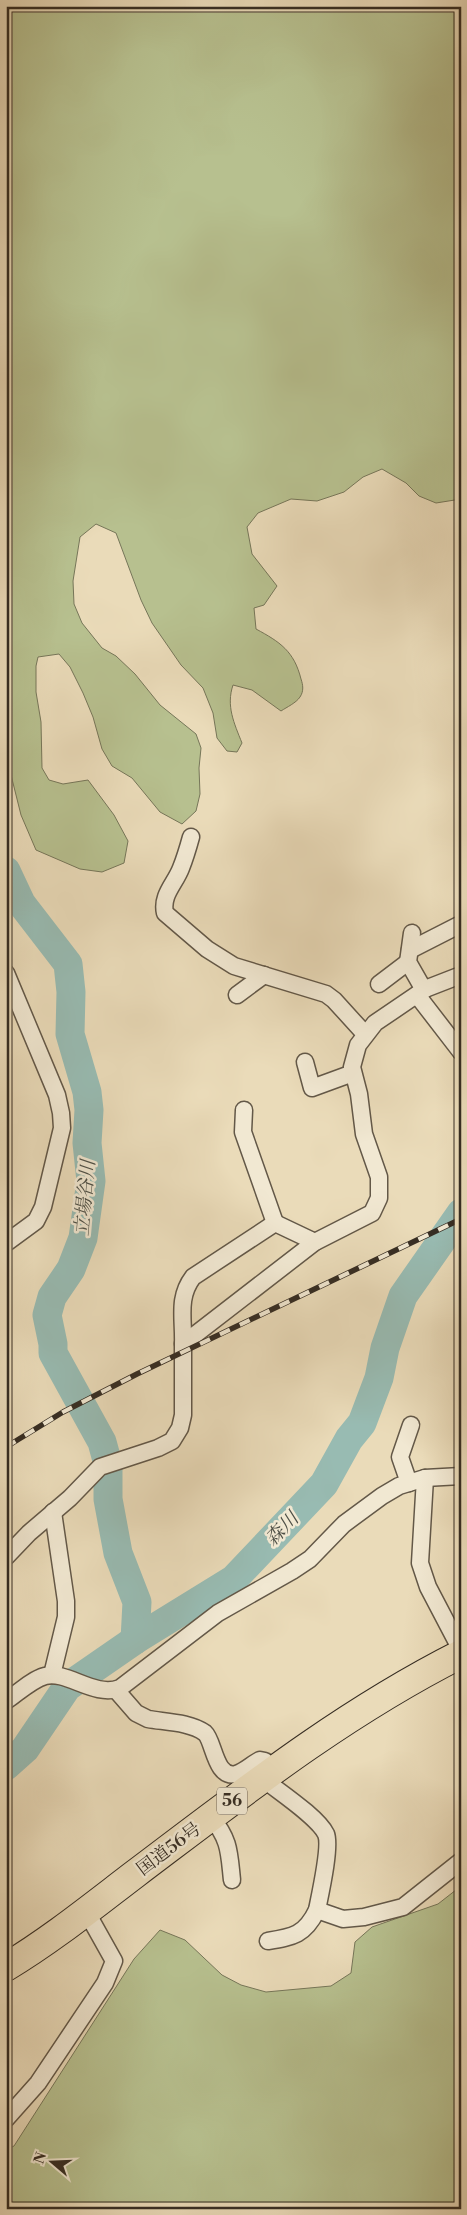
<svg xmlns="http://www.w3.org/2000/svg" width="467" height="2215" viewBox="0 0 467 2215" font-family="'Libre Bodoni','Noto Serif JP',serif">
<rect width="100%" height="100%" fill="#eadbb9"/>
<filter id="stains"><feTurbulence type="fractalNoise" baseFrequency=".004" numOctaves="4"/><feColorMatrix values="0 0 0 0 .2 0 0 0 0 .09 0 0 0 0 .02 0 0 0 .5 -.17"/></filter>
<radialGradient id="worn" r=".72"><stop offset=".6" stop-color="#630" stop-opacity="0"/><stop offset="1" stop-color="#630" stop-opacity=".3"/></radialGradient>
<!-- green -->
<g fill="#b7c08f" stroke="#767659">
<path d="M6,6H461V499L436,503L419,496L406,483L382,469L363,477L344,492L317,501L291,499L258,513L247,527L252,554L277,586L264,605L254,608L256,629C280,642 294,651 301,679C303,685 304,691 300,697C296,703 287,707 281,711L252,690L233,685C226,706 234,723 242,743L237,752L227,751L217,738L213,713L203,688L181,665L152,623L141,600L116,533L96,524L80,537L73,581L74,604L82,623L102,648L116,656L135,674L160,705L196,734L201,748L199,768L200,794L196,811L182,824L160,812L132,778L112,766L102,749L93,717L83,693L70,667L59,654L38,657L36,666V692L41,722L42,768L49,780L63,784L88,780L114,815L128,841L124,863L102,872L80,869L36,850L21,815L11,775L6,765Z"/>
<path d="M461,1886V2209H6V2150L14,2146L134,1959L160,1930L185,1940L222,1975L241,1985L266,1992L331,1986L351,1973L355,1942L372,1927L438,1904Z"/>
</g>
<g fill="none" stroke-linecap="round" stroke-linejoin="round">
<!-- river -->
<g stroke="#98bbb2" stroke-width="29">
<path d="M6,871L21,903L68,964L71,992L70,1034L87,1092L89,1110L87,1143L91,1181L83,1238L71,1269L52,1297L47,1315L53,1344V1353L102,1442L108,1464V1499L118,1553L137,1602L135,1640"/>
<path d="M6,1766L25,1749L67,1687L135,1640L234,1579L324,1484L349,1439L362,1423L379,1378L385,1348L403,1296L461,1213"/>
</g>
<defs>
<g id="street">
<path d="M191,837C188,848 185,858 181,868C175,884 161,895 165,913L207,949L234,966L326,994L334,1000L365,1034"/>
<path d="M412,933L408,962L424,990"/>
<path d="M410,950L461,924"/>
<path d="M6,973L57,1095L61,1113L62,1128L43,1207L36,1221L6,1243"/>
<path d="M379,984L408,962"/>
<path d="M237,995L264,975"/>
<path d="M417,995L461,1052"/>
<path d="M305,1062L312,1088L353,1073"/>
<path d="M244,1110L243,1132L275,1223"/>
<path d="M183,1344C184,1319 177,1298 193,1277L275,1223L315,1242"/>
<path d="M425,1478L420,1563L428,1587L461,1650"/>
<path d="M409,1483L400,1457L411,1425"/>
<path d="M6,1557L29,1533L70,1498L100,1467L158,1448L172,1441L180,1428L183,1415V1344L315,1242L372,1213L379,1198V1177L364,1134L359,1094L352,1067L358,1045L375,1023L425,989L461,975"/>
<path d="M52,1675L66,1617V1601L53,1512"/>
<path d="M116,1690L136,1713L148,1719C165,1722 190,1722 205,1733C214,1741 215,1779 236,1774C244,1772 252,1764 260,1760L265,1761L272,1771"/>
<path d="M6,1701C18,1693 31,1680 45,1676C67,1670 94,1698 120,1688L218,1613L292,1571L310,1559L344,1524L382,1496L399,1486L425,1478L461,1476"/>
<path d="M262,1778C278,1791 318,1817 326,1834C331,1846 320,1895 317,1910C305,1935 293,1937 268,1941"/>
<path d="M211,1817C230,1840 229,1852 232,1880"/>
<path d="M317,1910L343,1919L364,1917L403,1907L461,1861"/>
<path d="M6,2119L38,2083L105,1983L114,1961L86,1911"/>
</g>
<path id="highway" d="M6,1967C51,1940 93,1906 135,1874C241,1794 342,1714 461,1654"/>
</defs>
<!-- street casing -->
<use href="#street" stroke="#635848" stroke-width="19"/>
<!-- highway casing -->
<use href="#highway" stroke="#362d23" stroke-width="30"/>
<!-- street -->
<use href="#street" stroke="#f1e8d2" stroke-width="16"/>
<!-- highway -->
<use href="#highway" stroke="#eadbb9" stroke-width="28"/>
<defs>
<path id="rail" d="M6,1447L63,1412L137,1374L461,1219"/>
</defs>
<!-- rail casing -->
<use href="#rail" stroke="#362d23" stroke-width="5.5"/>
<!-- rail -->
<use href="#rail" stroke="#f1e8d2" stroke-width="4" stroke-dasharray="11" stroke-linecap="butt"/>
</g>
<g text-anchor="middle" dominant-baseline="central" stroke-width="5" stroke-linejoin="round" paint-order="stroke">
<!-- shield labels -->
<rect fill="#f1e8d2" stroke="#6e6558" stroke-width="1" x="217" y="1787.5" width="30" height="27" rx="4"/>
<g font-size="16" font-weight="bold" fill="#362d23">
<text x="232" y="1801">56</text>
</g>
<!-- street labels -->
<g font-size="18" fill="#362d23" stroke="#f1e8d2">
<text transform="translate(169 1849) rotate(-37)">国道56号</text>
</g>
<!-- water labels -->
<g font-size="19" font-style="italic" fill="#4e5047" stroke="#f1e8d2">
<text transform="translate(85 1198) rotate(-85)">立場谷川</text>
<text transform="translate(282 1529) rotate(-46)">森川</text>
</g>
</g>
<!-- margin -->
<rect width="467" height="2215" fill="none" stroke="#eadbb9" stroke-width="25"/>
<rect x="8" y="8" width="452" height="2200" fill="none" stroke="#362d23" stroke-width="2.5"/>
<rect x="12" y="12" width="442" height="2190" fill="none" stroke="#362d23"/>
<!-- north arrow -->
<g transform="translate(52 2162) rotate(289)" stroke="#f1e8d2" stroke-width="4" paint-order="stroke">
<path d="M0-4L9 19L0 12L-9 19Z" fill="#362d23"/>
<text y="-8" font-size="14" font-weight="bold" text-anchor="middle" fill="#362d23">N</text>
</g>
<rect width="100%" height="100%" filter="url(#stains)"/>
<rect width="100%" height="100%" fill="url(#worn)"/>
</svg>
